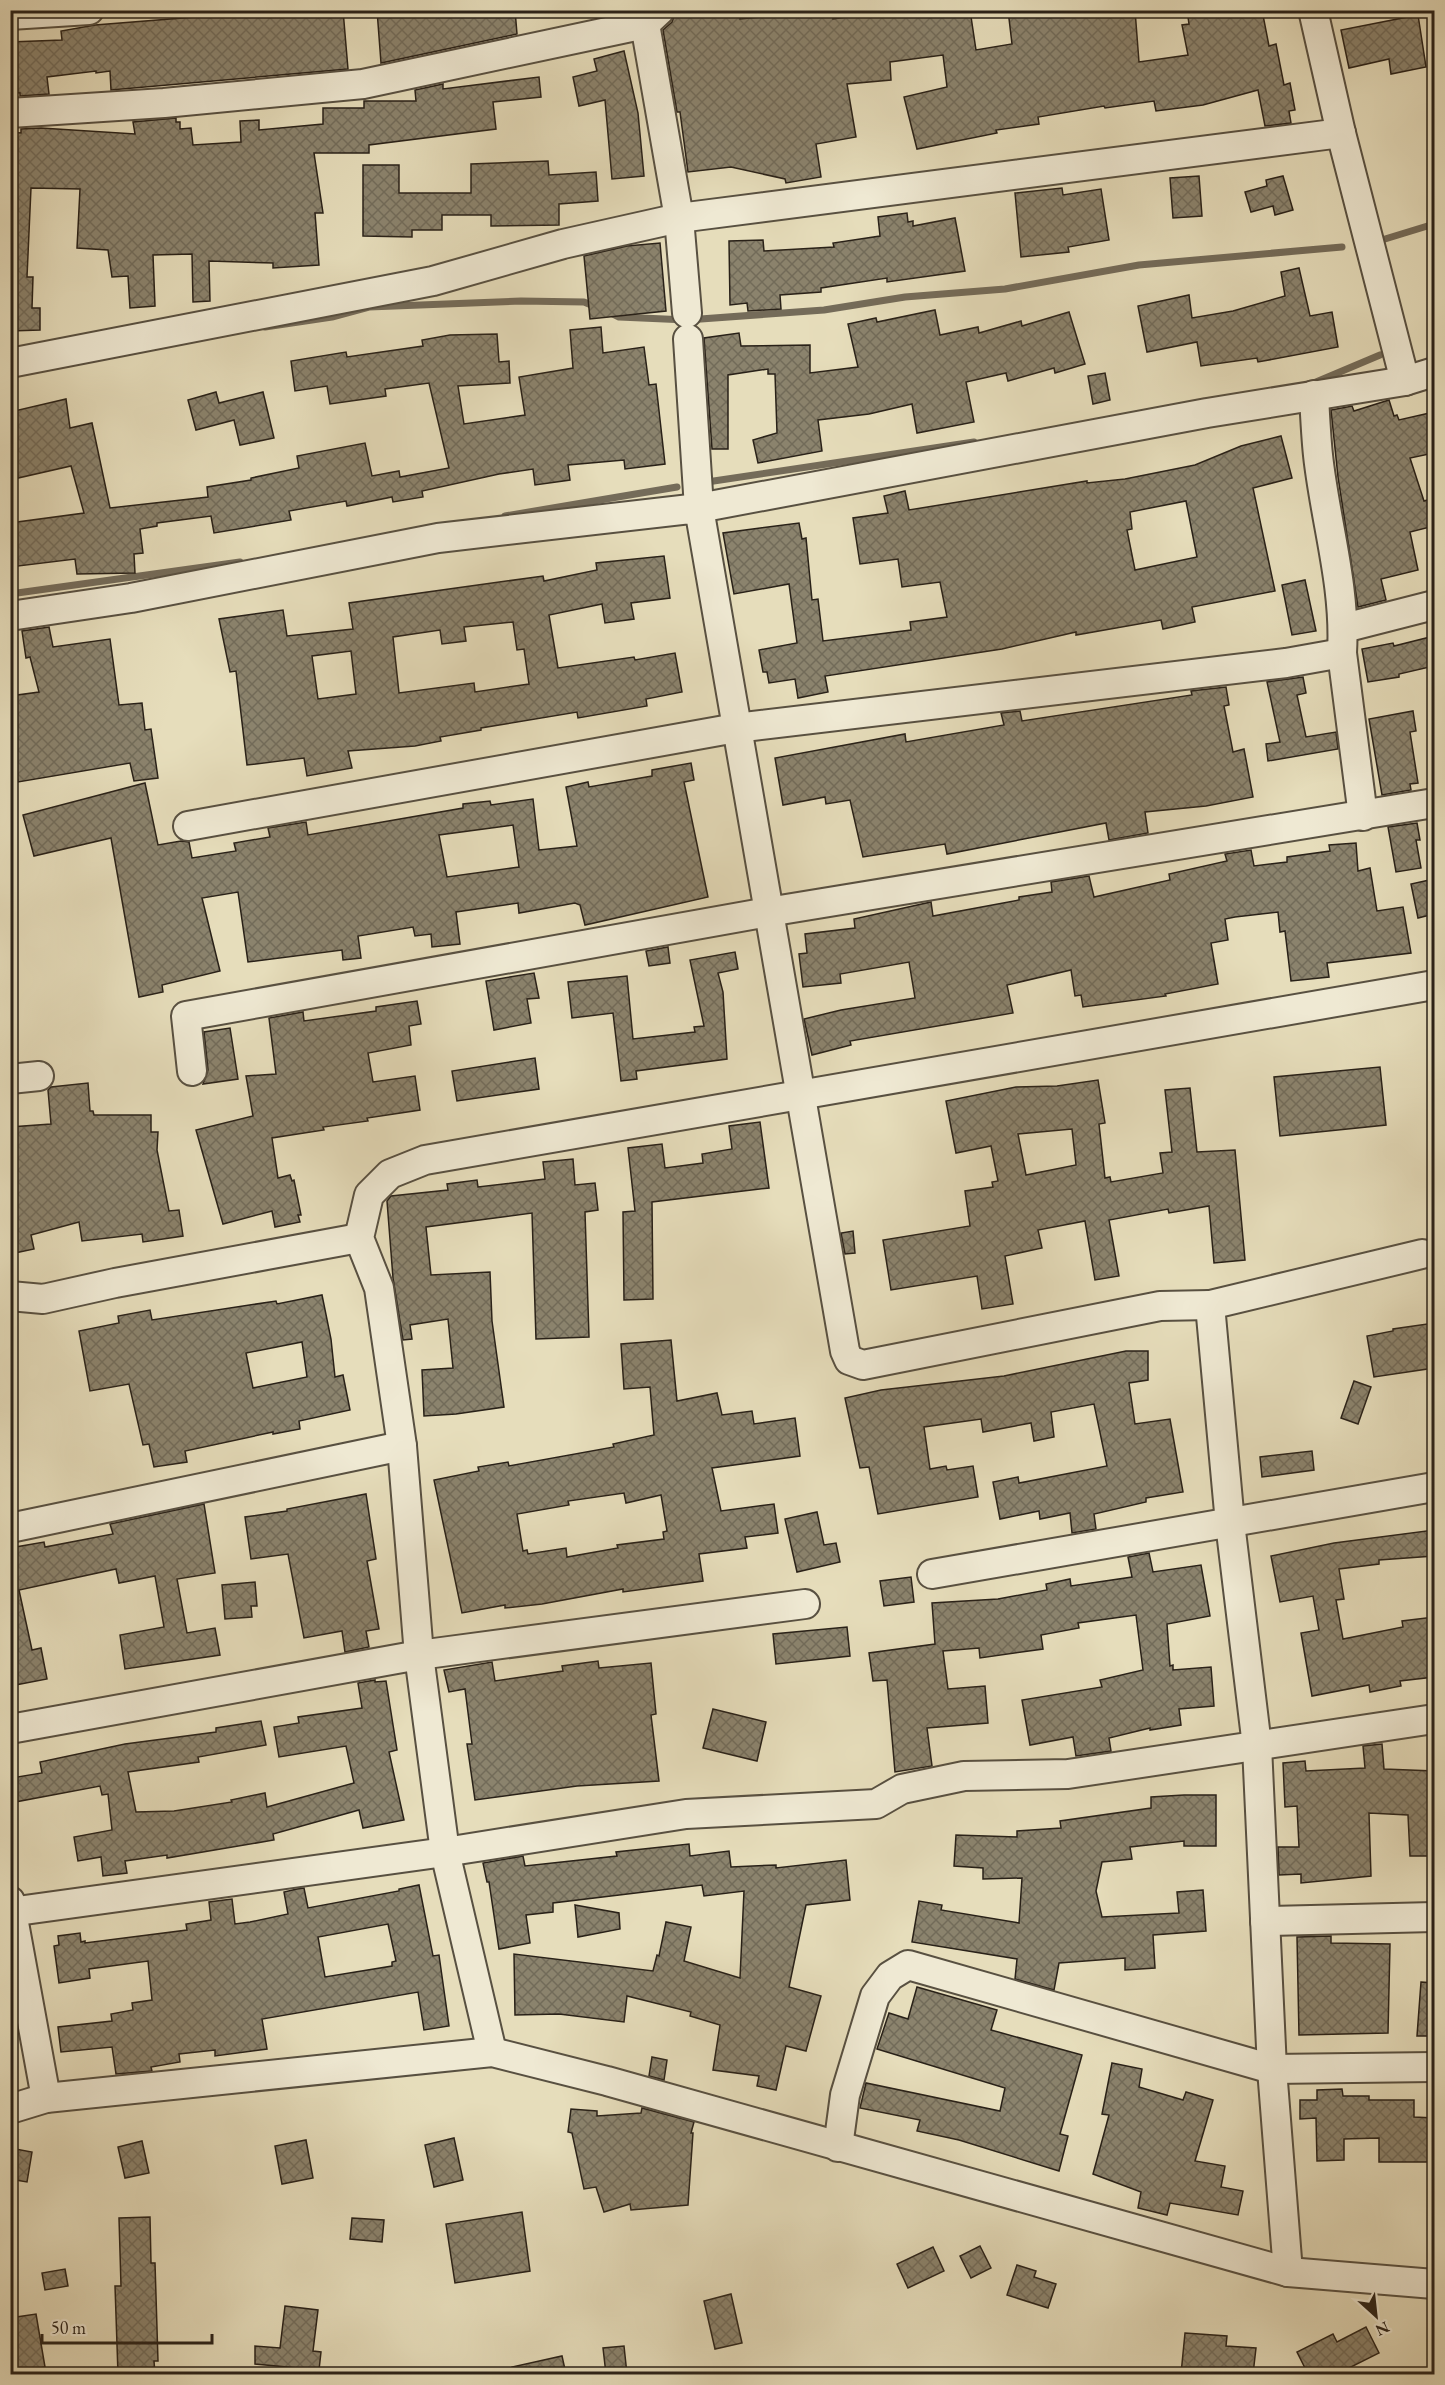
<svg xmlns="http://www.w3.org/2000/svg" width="1445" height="2385" viewBox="0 0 1445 2385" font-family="'EB Garamond',serif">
<defs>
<pattern id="building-cross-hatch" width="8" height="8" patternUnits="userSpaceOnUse" patternTransform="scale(1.5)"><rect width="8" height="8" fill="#8b836d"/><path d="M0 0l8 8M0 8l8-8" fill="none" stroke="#726b59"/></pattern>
</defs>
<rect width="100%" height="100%" fill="#e6ddbb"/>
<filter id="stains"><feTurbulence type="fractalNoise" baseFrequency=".00333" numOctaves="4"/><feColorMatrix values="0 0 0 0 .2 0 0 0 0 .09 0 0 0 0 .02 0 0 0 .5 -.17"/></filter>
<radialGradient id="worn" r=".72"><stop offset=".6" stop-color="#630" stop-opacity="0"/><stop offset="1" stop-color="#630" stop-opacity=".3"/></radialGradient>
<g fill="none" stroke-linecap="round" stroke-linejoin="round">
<!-- stream -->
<g stroke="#746b59" stroke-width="7">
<path d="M1385,239L1434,224"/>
<path d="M609,312L619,317L687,320L824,310L905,297L1005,289L1139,265L1342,247"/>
<path d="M265,327L332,317L369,307L521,301L584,302L596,307"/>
<path d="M1316,382L1380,355"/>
<path d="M707,482L974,442"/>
<path d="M505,516L677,487"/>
<path d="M10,594L240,562"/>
</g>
</g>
<!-- building -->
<g fill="url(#building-cross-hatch)" stroke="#292118" stroke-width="1.5" fill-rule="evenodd">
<path d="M195,10H343L348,69L111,90L110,71L96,73V71L47,77L49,94L20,96V93L10,92V42L62,40L61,31L95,25L195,17Z"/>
<path d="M377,10H515L517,34L381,63Z"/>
<path d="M676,10H739L740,19L803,13L802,10H832L833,19L900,10H970L976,50L1012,44L1008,10H1135L1139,62L1188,55L1182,25L1189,24L1187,10H1262L1269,46L1276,44L1284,85L1290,83L1295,110L1289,111L1291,123L1265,126L1258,90L1203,105L1156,111L1154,101L1105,108L1104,106L1038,117L1039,124L996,130L997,133L917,149L904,97L947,87L943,55L890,62L891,80L847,84L856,137L816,144L821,177L786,183L785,179L731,167L688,172L680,112H677L663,30L672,22Z"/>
<path d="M1418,15L1426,67L1391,74L1389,59L1349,68L1341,30Z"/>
<path d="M624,51L638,113L644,176L612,179L605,100L579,106L573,77L597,71L594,59Z"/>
<path d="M539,77L541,97L493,102L496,129L369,145V153H314L323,213H315L319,265L273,268V263L209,261L210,301L193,302L192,254L153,255L155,306L130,308L128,276L112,277L108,250L77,248L80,189L31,188L27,277H33L32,308H40V330L10,331V132L21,133V129L41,128L135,134L133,122L176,118V122H180V129L191,128L193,145L241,142L240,121L259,120V130L323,124V108H364V101H416L415,90L443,84V89Z"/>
<path d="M548,161L549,175L596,172L598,201L559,204V225L491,226V215H442V230H412V237L363,236V165H399V193H471V164Z"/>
<path d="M1199,176L1202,216L1173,218L1170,178Z"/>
<path d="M1283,176L1293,210L1275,215L1273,206L1251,212L1245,192L1267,186L1266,180Z"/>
<path d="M1062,188L1063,195L1101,189L1109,240L1068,247L1069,252L1021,257L1015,193Z"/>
<path d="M907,213L908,222L913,221V226L955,218L965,271L887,282V278L821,288V292L780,295L781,309L748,311L747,303L730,305L729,241L763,240L764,251L834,247L833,243L880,236L878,217Z"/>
<path d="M660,243L666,311L590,319L584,256L627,246Z"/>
<path d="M1299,268L1310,316L1332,312L1338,347L1258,362L1257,358L1201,366L1197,342L1147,352L1138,306L1189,295L1192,318L1233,311L1285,296L1281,272Z"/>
<path d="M935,310L940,335L978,327L979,333L1021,321L1022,326L1069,312L1085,364L1055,373L1054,368L1008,381L1006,373L966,382L974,422L917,433L912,404L869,414L818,420L822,451L758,463L753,440L777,433L775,374H768V369L728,375V449H712L704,338L739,333L741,346L810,345V373L858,367L848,324L876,318L877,322Z"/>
<path d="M601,327L603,353L644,347L649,385L656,384L665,464L625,469L624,460L568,465L570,480L535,485L533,469L499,474L422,491L423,497L393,502L392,497L347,506L346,501L289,511L291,520L214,533L211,516L157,523V526L140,529L143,553L134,554L135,573L77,574L75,559L10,567V523L84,513L71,466L18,478L10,442V412L66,399L70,428L92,423L110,508L208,497L207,487L251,480V478L299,468L297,456L365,443L372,476L399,471L400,477L449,468L429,383L385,389L386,396L330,404L327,386L295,391L291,361L346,352L347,357L423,346L422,340L450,335L497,334L499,362L509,361L510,383L458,386L464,424L525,415L519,377L573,368L570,330Z"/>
<path d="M1105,373L1110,400L1093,404L1088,376Z"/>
<path d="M216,392L219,403L263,392L274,438L240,445L234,420L196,430L188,400Z"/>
<path d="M1389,400L1394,416L1397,415L1399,420L1434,412V453L1410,458L1424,501L1434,498V526L1410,532L1418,570L1381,579L1386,600L1358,607L1338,477L1331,410L1352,406L1354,411Z"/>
<path d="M1281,436L1292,478L1253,488L1275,591L1192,607L1195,622L1163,629L1161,620L1076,635V632L1002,649L825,676L828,692L798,698L795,679L769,683L767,672H763L759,650L797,643L789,584L734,594L723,533L799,523L802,539L806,538L812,600L818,599L823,641L911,630L910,622L947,617L940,582L902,587L898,559L860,564L853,518L888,513L884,496L905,491L909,510L1087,481V483L1125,479L1195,465L1241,446ZM1186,501L1197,557L1135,570L1127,530L1132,529L1130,512Z"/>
<path d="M664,556L670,598L631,603L634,619L605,623L602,604L549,615L558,668L634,657L635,660L675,653L682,692L646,699L647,706L578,718L577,712L481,728V730L440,737L441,741L415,746L348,751L352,768L307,776L304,758L247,765L236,671L230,672L219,619L283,610L287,636L353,629L349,603L543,576L544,581L597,570L596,563ZM513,622L517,650L524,649L529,684L475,692L474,683L399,693L393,637L440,630L442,644L466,641L464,627ZM351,651L356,694L318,699L312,656Z"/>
<path d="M1305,580L1316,631L1292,635L1282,585Z"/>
<path d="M49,627L53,647L110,639L119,705L142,703L145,730L151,729L158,778L134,781L130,763L18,782L10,737V696L39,692L30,657L26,658L22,631Z"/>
<path d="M1434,636V666L1399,674V677L1368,682L1362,649L1393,643L1394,646Z"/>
<path d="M1303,677L1306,693L1297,695L1306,737L1336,732L1338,749L1268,761L1266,744L1280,742L1267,682Z"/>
<path d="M1226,687L1229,705L1224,706L1233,752L1244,749L1253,797L1206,806L1145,812L1148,833L1109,840L1106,823L947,854L945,844L863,857L850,800L826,804L825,797L783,805L775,758L905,734L906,742L1004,725L1001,713L1020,711L1022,721L1192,695L1191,691Z"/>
<path d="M1413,711L1416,731L1410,732L1418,783L1410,784L1411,790L1382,795L1369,719Z"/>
<path d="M691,763L694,780L684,782L708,897L585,925L580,905L575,903L519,913L518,903L456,912L460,944L432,947L431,934L415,936L413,927L358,936L361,958L343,960L342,950L248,962L238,892L202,898L220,971L162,985L163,992L139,997L111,838L34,856L23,815L145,783L158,845L181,841L189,842L192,858L236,851L234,843L270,837L268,828L306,822L308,835L463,808V804L490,801L491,805L533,799L539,850L577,846L566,787L588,782L589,787L652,776V770ZM513,825L519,867L447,877L439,835Z"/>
<path d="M1417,823L1420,840H1416L1421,868L1396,872L1388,827Z"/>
<path d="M1356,843L1358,871L1370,868L1377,911L1403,907L1411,953L1327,963L1329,977L1291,981L1285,931L1280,932L1278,912L1235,917L1225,919L1228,940L1211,943L1218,984L1165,994L1166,996L1083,1007L1081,995L1075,996L1071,970L1007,985L1013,1013L850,1041L851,1045L812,1055L804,1019L841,1010L915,998L909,962L840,974L841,983L803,987L799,954L807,953L805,934L855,928L854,919L931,902L933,916L1019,900V897L1052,892L1051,882L1089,876L1094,897L1170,880L1169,874L1227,861L1225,854L1251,850L1254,866L1287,862V857L1330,851L1329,845Z"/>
<path d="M1434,879V914L1418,918L1411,884Z"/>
<path d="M668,947L670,963L649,966L646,951Z"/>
<path d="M735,952L738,969L718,973L723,992L727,1059L636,1071L637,1079L621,1081L613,1013L572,1018L568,982L627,976L633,1039L695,1032L694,1027L704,1026L690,960Z"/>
<path d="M534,973L539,998L527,999L531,1023L494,1030L486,981Z"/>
<path d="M417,1001L421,1024L409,1026L411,1045L368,1053L373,1082L415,1076L420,1110L367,1118L368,1121L323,1127L324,1130L272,1138L278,1178L290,1175L292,1181L294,1180L301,1215H298L300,1222L275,1227L272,1211L223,1224L196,1130L253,1116L246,1076L276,1074L269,1018L303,1012L304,1021L376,1011V1007Z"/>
<path d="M230,1028L238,1079L203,1084L208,1070L204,1032Z"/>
<path d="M535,1058L539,1089L457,1101L452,1071Z"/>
<path d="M1380,1067L1386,1125L1280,1136L1274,1077Z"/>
<path d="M1098,1080L1105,1123L1099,1124L1105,1178L1110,1177L1111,1182L1163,1173L1160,1153L1172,1152L1165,1090L1190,1088L1197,1152L1235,1150L1245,1260L1214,1263L1209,1206L1169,1213L1168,1209L1109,1220L1119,1276L1095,1280L1085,1221L1038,1230L1042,1248L1005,1256L1013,1304L982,1309L977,1276L891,1290L883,1240L970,1226L965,1191L993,1187L992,1182L998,1181L991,1146L956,1153L946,1101L1016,1087L1057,1086ZM1072,1129L1076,1165L1026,1175L1018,1134Z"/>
<path d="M88,1083L90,1111H93L94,1115H151V1132H158L157,1150L169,1211L179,1210L183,1236L143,1242L142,1234L82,1241L79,1222L31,1235L34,1249L10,1254V1127L51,1124L48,1090L51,1087Z"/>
<path d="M760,1122L769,1188L652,1202L653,1299L624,1300L623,1212L635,1211L628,1148L662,1144L665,1168L703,1163L702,1154L732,1149L729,1126Z"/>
<path d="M573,1159L575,1185L595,1183L598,1210L585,1212L589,1337L536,1339L532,1213L426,1227L431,1275L490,1272L492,1321L504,1407L456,1414L424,1416L422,1370L453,1368L448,1319L410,1325L412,1339L403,1340L393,1278L387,1201L391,1196L448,1190L447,1184L477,1180L478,1187L545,1179L543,1162Z"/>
<path d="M853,1231L855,1253L845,1254L841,1233Z"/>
<path d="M322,1295L331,1339L335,1377L343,1375L350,1410L299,1421L300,1429L273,1434V1432L185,1451L187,1462L154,1467L149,1444L143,1445L129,1384L90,1391L79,1331L119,1323L118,1316L150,1310L152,1320L276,1301L277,1304ZM302,1342L307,1377L253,1388L246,1353Z"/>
<path d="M1434,1323V1368L1374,1377L1367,1336L1393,1331V1329Z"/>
<path d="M671,1340L677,1401L717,1393L722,1415L752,1411L754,1424L795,1418L800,1456L712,1468L721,1511L774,1504L778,1533L745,1537L747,1548L699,1554L703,1581L623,1592V1589L542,1604L505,1608V1605L462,1613L434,1480L479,1471L478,1467L508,1462L509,1466L614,1447L613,1444L654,1435L650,1387L624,1389L621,1344ZM624,1493L626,1503L661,1495L667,1531L663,1532L664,1539L617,1545L618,1548L567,1557L566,1548L528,1554L527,1550L523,1551L517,1514L569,1505L568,1501Z"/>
<path d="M1126,1351H1148V1380L1129,1383L1135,1424L1170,1419L1183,1492L1146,1498V1502L1094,1514L1096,1529L1072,1533L1070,1513L1040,1519L1039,1511L1000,1519L993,1482L1018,1477L1019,1483L1107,1466L1094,1404L1051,1412L1054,1437L1034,1441L1031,1423L983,1432L981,1419L924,1427L930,1469L946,1466L947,1470L973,1466L978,1497L878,1514L869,1467L860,1468L845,1398L881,1390L1004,1376Z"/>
<path d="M1354,1381L1371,1387L1358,1424L1341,1418Z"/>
<path d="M1312,1451L1314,1470L1262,1477L1260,1457Z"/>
<path d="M366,1494L376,1559L367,1561L379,1629L366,1631L369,1647L345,1652L342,1631L304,1638L288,1554L251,1559L245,1517L287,1511V1509Z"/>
<path d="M204,1504L215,1573L177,1579L187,1633L215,1628L220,1655L125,1669L120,1635L164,1627L155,1576L119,1583L116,1569L19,1590L32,1650L41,1648L47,1679L10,1686V1548L44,1542L45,1547L113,1534L110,1524Z"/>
<path d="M817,1512L824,1545L836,1543L840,1562L797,1572L785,1519Z"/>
<path d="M1434,1530V1556L1379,1560V1564L1339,1569L1344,1599L1336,1600L1343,1639L1403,1627L1402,1621L1434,1617V1677L1400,1681L1401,1686L1370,1692L1369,1685L1312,1696L1301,1633L1319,1630L1313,1596L1280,1602L1271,1556L1334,1543Z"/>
<path d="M1149,1553L1153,1572L1201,1565L1210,1616L1167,1624L1170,1666L1173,1665V1670L1211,1667L1214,1706L1179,1709L1181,1725L1150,1730V1728L1109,1738L1111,1751L1076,1756L1073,1737L1030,1745L1022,1700L1102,1687L1100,1680L1143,1670L1136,1615L1078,1623L1079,1628L1041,1635L1043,1649L980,1658L979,1648L943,1651L948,1689L985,1686L988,1723L927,1728L932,1766L895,1772L887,1680L873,1681L869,1653L935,1644L932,1603L998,1599L1047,1590L1046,1584L1070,1579L1071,1586L1132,1577L1128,1557Z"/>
<path d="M911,1577L914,1602L884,1606L880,1581Z"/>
<path d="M255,1582L257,1606H251L252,1617L225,1619L222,1585Z"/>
<path d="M847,1627L850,1656L776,1664L773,1634Z"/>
<path d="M598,1661L599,1668L651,1663L656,1714L651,1715L659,1781L577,1786L475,1800L467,1744H472L465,1689L449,1692L444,1670L492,1662L495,1681L563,1671L562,1666Z"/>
<path d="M375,1680V1682L386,1681L397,1750L389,1752L404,1820L363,1828L359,1810L273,1834L274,1840L167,1858V1855L125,1861L127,1873L103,1876L101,1857L78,1861L74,1837L112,1830L108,1794L102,1795L100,1786L15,1802L11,1778L42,1773L40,1762L125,1744L216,1732V1728L261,1721L266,1745L198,1757L199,1762L128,1772L136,1812L174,1811L232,1802L231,1800L265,1793L267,1807L354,1783L346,1746L279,1757L274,1727L299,1723L298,1717L362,1708L358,1683Z"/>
<path d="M713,1709L766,1722L757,1761L703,1748Z"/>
<path d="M1382,1744L1384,1769L1434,1771V1856H1410L1408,1815L1369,1813L1371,1876L1301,1883V1874L1279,1875L1278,1847H1299L1297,1806L1285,1807L1283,1763L1305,1761L1306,1771L1365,1768L1363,1746Z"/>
<path d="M1184,1795H1216V1846H1184V1841L1130,1847L1132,1859L1102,1862L1096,1891L1102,1917L1179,1913L1177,1892L1203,1890L1206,1931L1153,1935L1155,1968L1125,1970V1958L1059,1963L1054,1990L1015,1979L1017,1959L912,1942L919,1901L942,1905L941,1910L1019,1923L1022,1878L983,1879V1868L954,1866L956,1835L1017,1837V1831L1061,1828L1060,1821L1151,1808V1797Z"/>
<path d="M689,1844L690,1856L729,1851L731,1867L776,1865V1868L846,1860L850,1900L806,1905L789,1987L821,1996L806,2051L786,2046L776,2090L757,2086L759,2076L713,2070L720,2025L690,2016L691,2012L627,1996L624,2022L559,2014L515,2015L514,1954L653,1971L657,1955L659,1956L666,1922L691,1927L684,1961L740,1978L744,1891L704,1896L702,1885L553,1903V1912L526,1915L530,1943L499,1949L489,1882H487L483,1863L523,1856L525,1866L617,1856L616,1852Z"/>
<path d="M419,1885L433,1956L439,1955L449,2026L424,2030L418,1992L262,2019L267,2049L215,2056V2050L179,2054L180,2062L151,2067L152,2071L116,2074L112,2047L61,2052L58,2027L112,2021L111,2014L133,2010L132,2003L152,2000L148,1961L89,1969L90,1978L59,1983L54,1946L59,1945L58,1936L80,1933L81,1942L85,1941V1943L187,1930L186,1924L211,1920L209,1902L232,1899L235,1924L250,1922L288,1914L284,1892L297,1889L304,1888L308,1908L399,1891V1889ZM388,1924L396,1961L392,1962V1966L325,1977L318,1937Z"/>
<path d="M575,1905L619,1913L620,1929L578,1937Z"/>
<path d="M1331,1936V1943L1390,1944L1388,2033L1299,2035L1297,1937Z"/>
<path d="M1421,1982L1434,1983V2036H1417Z"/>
<path d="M917,1987L997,2010L991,2030L1082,2055L1060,2134L1068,2136L1059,2171L959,2140L917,2131L920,2120L860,2108L866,2083L1000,2111L1005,2088L877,2049L889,2013L908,2019Z"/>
<path d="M652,2057L667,2060L664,2080L649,2076Z"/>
<path d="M1112,2063L1142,2069L1139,2087L1183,2100L1186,2092L1213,2100L1195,2161L1225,2166L1221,2187L1243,2191L1238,2215L1170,2203L1167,2215L1138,2208L1141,2192L1093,2174L1109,2115L1102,2114Z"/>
<path d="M1342,2089L1343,2096H1369V2100H1414V2117L1434,2118V2162H1379V2138L1344,2139V2160L1317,2161L1316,2118L1300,2119V2100H1317V2090Z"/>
<path d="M642,2108L694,2122L691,2133H693L688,2205L631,2210L630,2204L604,2212L596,2187L584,2189L572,2133L568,2132L571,2109L597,2111V2116L641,2113Z"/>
<path d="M454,2138L463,2180L434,2187L425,2145Z"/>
<path d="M306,2140L313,2178L282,2184L275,2146Z"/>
<path d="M142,2141L149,2173L125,2178L118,2147Z"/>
<path d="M10,2148L32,2152L27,2182L10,2179Z"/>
<path d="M522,2212L530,2271L455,2283L446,2224Z"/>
<path d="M150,2217L151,2263H155L158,2361H154L155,2374H118L115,2286H121L119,2218Z"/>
<path d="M352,2218L384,2220L382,2242L350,2239Z"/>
<path d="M980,2246L991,2268L971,2278L960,2256Z"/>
<path d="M933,2247L944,2271L908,2288L897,2264Z"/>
<path d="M1017,2265L1036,2271L1034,2277L1056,2284L1048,2308L1007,2295Z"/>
<path d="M65,2269L68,2286L45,2290L42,2273Z"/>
<path d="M731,2294L742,2343L715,2349L704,2301Z"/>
<path d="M285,2306L318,2310L313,2351L321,2352L319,2370L255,2364V2346L280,2348Z"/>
<path d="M36,2314L45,2367L29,2370L30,2374H10V2318Z"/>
<path d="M1366,2327L1379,2353L1337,2374H1308L1297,2352L1333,2334L1337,2342Z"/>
<path d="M1185,2333L1227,2336L1226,2346L1256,2348L1253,2374H1181Z"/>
<path d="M624,2346L627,2374H606L603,2348Z"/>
<path d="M562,2356L566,2374H513L512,2367Z"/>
</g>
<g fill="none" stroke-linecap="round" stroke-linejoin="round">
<defs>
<g id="minor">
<path d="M1313,10L1341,133L1405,381"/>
<path d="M10,15L89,10"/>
<path d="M645,24L679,218L687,313"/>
<path d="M10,113L164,103L363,84L645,24L660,10"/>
<path d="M688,339L699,508L1207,413L1405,381L1434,372"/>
<path d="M10,363L433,281L563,244L679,218L1341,133"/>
<path d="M1314,395C1315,415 1316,436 1318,455C1325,521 1346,585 1342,653L1363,816"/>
<path d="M10,616L131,598L438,538L699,508L845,1351L849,1360L863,1365L1160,1306L1210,1305"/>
<path d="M1344,628L1434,605"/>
<path d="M188,826L736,728L1286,663L1342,653"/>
<path d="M192,1071L186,1016L768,912L1434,803"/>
<path d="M10,1079L39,1076"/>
<path d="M10,1296L43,1299L115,1283L359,1238"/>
<path d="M10,1528L402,1446"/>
<path d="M932,1574L1434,1487"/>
<path d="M10,1729L419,1655L805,1604"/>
<path d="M10,1901L46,2098"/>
<path d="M10,1912L445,1852L686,1814L876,1804L902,1789L964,1776L1068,1774L1434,1719"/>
<path d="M1265,1921L1434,1917"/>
<path d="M492,2052L445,1852L419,1655L402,1446L379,1288L359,1238L369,1195L390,1174L425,1160L1434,985"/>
<path d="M10,2109L46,2098L492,2052L607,2081L1288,2272L1434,2284"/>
<path d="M838,2147L845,2095L875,1996L890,1976L908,1965L1272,2069L1434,2067"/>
<path d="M1288,2272L1272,2069L1257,1746L1230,1523L1210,1305L1422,1254"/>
</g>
</defs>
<!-- minor casing -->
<use href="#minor" stroke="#585041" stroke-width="32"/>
<!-- minor -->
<use href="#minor" stroke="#efe9d3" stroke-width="28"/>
</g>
<!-- margin -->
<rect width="1445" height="2385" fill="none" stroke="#e6ddbb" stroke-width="36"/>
<rect x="12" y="12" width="1421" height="2361" fill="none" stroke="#292118" stroke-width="3"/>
<rect x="18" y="18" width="1409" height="2349" fill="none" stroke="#292118" stroke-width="1.5"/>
<!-- north arrow -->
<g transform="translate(1376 2316) rotate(153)" stroke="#efe9d3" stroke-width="4.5" paint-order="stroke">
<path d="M0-4.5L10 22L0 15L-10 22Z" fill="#292118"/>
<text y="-9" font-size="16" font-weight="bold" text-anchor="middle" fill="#292118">N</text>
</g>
<!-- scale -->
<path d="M42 2334v9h170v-9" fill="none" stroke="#292118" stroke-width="3"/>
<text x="51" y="2334" font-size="18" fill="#292118" stroke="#efe9d3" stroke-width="4.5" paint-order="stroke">50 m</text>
<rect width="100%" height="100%" filter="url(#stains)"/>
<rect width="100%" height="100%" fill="url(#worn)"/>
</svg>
